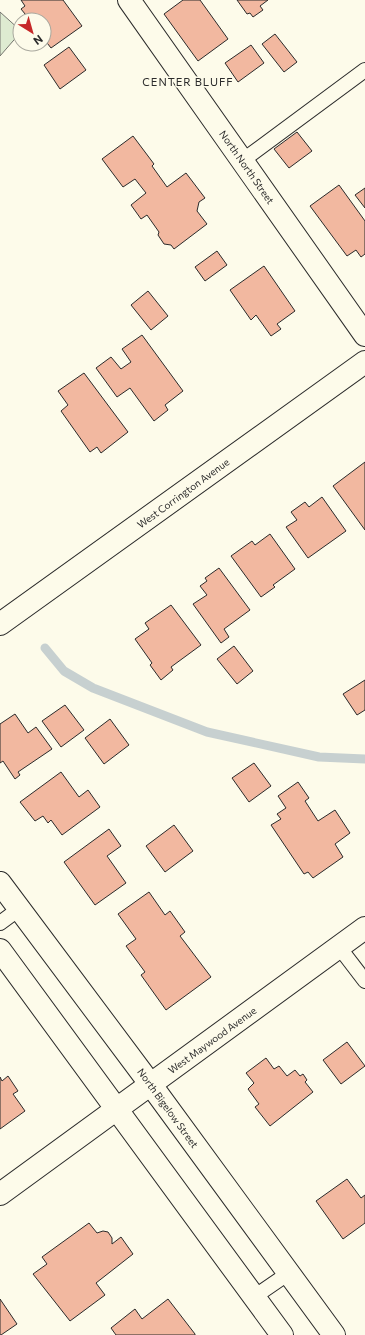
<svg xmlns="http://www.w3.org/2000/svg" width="365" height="1335" viewBox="0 0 365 1335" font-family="Commissioner,sans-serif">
<rect width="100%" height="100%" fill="#fdfbea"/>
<!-- green -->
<path fill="#deebd1" stroke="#74746e" d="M0,12L20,30V33L0,56Z"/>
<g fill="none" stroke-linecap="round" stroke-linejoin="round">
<!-- stream -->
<path stroke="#c7d0d0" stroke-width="9" d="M45,648L64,671L93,688L207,732L319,757L365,759"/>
</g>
<!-- building -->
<g fill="#f2b8a0" stroke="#2b2b2b">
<path d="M21,0H63L82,26L51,48L44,39V20H30L21,9L25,6Z"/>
<path d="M183,0H200L228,39L198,61L164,14Z"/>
<path d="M237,0H268L260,6L263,10L253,17L250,13L247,14Z"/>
<path d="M275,34L297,62L284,72L262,44Z"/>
<path d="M251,45L264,63L238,82L225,63Z"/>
<path d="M69,47L86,70L60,89L44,65Z"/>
<path d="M297,132L312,151L289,168L274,149Z"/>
<path d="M133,136L154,164L152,166L167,187L186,173L205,198L199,202L197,211L207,224L174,249L171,245L164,244L158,235L159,232L147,215L141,219L131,205L146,193L135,179L123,187L102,159Z"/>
<path d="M339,185L365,221V254L361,257L356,250L347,256L310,206Z"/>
<path d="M365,188V208L355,195Z"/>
<path d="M217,251L227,265L205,281L195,267Z"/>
<path d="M264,266L295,311L277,324L281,329L271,336L256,315L251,320L230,290Z"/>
<path d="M148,291L168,316L151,330L131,305Z"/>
<path d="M142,335L183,391L165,405L168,410L154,421L130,388L117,397L96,368L111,357L121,369L131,362L122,349Z"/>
<path d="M84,373L128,432L101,453L97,447L90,452L61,411L68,405L58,391Z"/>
<path d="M365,462V530L333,486Z"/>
<path d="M322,497L346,531L308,558L286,527L297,520L291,512L305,502L309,507Z"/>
<path d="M270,534L295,569L273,585L275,587L261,597L231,556L252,541L255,545Z"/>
<path d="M219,568L250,610L224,629L229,637L221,643L193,604L207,595L200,586L207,581L205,578Z"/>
<path d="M171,605L201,645L171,667L173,670L161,680L150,665L152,663L135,639L149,629L145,623Z"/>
<path d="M234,646L253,671L237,684L217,659Z"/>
<path d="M365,680V710L357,715L343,694Z"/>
<path d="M65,705L84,730L61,747L42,721Z"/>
<path d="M15,714L28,733L36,727L52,749L18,772L20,775L15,779L3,761L0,763V724Z"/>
<path d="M110,719L129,745L104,764L85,738Z"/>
<path d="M254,763L271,786L249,802L232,778Z"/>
<path d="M61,772L79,797L88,790L100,807L62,835L51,820L48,823L43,816L35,821L20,802Z"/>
<path d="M298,782L309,798L305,801L318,821L335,810L350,833L335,844L343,857L313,878L308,872L304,874L271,825L281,819L277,814L286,808L278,796Z"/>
<path d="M174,825L193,851L165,872L146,846Z"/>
<path d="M109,829L121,846L107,856L126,883L95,905L64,862Z"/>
<path d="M149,892L165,915L170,911L185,932L180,936L211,977L166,1010L141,975L145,972L126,946L136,939L118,914Z"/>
<path d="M347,1042L365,1066L341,1084L323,1060Z"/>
<path d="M266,1058L274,1069L279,1066L287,1076L295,1070L300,1076L303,1074L307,1080L305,1082L313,1092L270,1126L255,1107L259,1104L248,1089L254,1083L246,1073Z"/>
<path d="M8,1076L18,1091L13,1094L25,1111L0,1129V1077L2,1081Z"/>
<path d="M347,1179L361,1198L365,1195V1223L343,1239L316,1201Z"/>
<path d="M89,1223L97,1233L103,1231L108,1232L112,1238V1244L121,1237L133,1254L96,1283L105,1295L70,1321L33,1274L47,1264L42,1257Z"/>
<path d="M0,1299L17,1324L1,1335H0Z"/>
<path d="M168,1299L195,1334V1335H116L111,1328L135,1309L142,1319Z"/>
</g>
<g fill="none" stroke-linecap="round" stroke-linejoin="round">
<defs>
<g id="lane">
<path d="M242,161L365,70"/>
<path d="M0,923L19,909"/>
<path d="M339,947L365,981"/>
<path d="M254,1297L289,1273"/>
</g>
<g id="street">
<path d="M129,0L365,335"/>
<path d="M0,624L365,362"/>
<path d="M0,883L151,1085L334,1335"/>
<path d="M0,950L282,1335"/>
<path d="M0,1194L365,928"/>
</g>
</defs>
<!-- lane casing -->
<use href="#lane" stroke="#2b2b2b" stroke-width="16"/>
<!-- street casing -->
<use href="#street" stroke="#2b2b2b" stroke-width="24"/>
<!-- lane -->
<use href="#lane" stroke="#fdfbea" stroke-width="14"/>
<!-- street -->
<use href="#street" stroke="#fdfbea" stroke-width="22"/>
</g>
<g text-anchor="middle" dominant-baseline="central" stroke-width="3" stroke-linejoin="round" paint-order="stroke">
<!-- street labels -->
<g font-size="10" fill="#2b2b2b" stroke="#fdfbea">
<text transform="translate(247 167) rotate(55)">North North Street</text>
<text transform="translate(183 493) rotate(-36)">West Corrington Avenue</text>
<text transform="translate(212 1040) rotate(-36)">West Maywood Avenue</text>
<text transform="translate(168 1108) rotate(54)">North Bigelow Street</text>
</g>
<!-- neighbourhood labels -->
<g font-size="11" letter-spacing="1" fill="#2b2b2b" stroke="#fdfbea">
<text x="188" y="81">CENTER BLUFF</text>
</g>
</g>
<!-- north arrow -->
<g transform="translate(32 32) rotate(143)"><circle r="19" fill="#fdfbea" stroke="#a9a89e"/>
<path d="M0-3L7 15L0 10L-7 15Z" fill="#c62828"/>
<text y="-6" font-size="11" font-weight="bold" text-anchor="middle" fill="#2b2b2b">N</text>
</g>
</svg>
